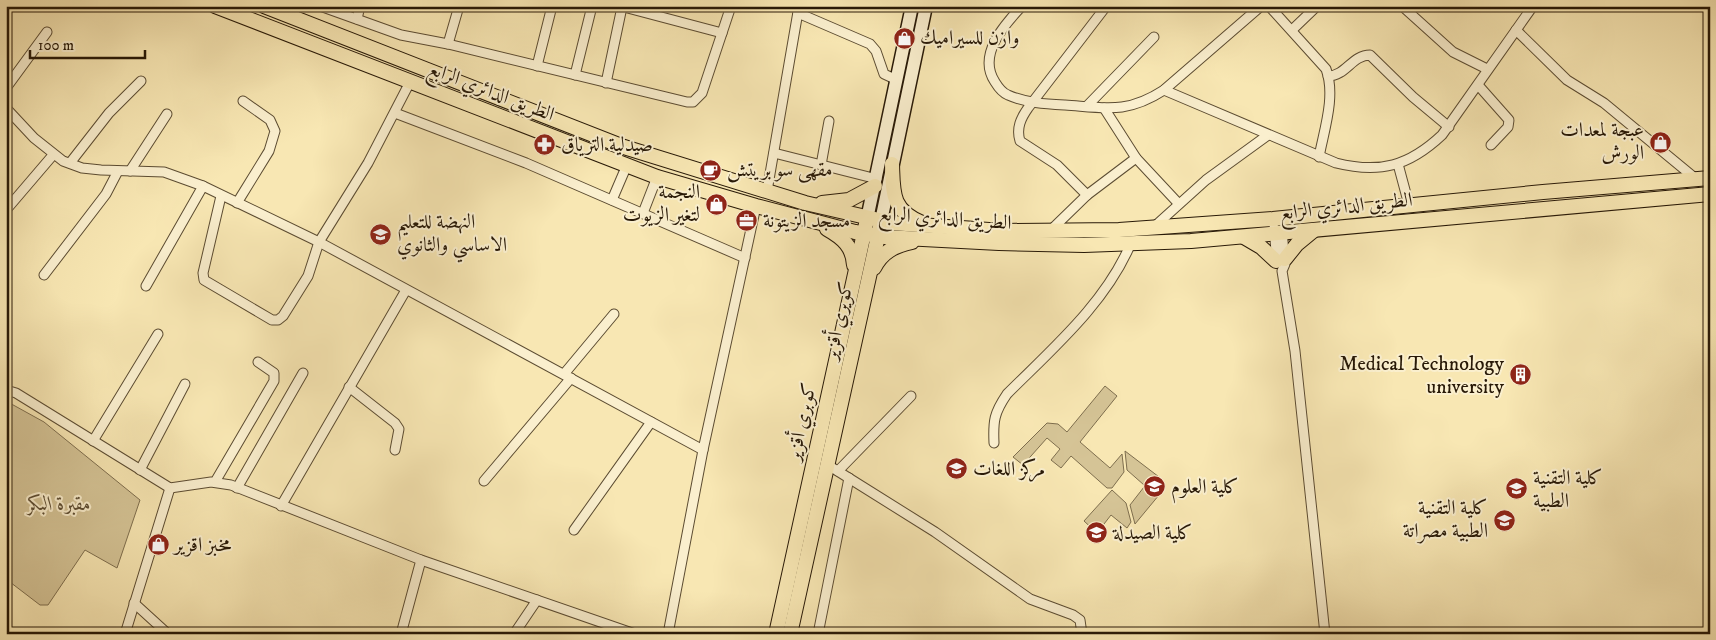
<svg xmlns="http://www.w3.org/2000/svg" width="1716" height="640" viewBox="0 0 1716 640" font-family="'IM FELL DW Pica',Amiri,serif">
<rect width="100%" height="100%" fill="#f8e7b3"/>
<filter id="stains"><feTurbulence type="fractalNoise" baseFrequency=".004" numOctaves="4"/><feColorMatrix values="0 0 0 0 .2 0 0 0 0 .09 0 0 0 0 .02 0 0 0 .5 -.17"/></filter>
<radialGradient id="worn" r=".72"><stop offset=".6" stop-color="#630" stop-opacity="0"/><stop offset="1" stop-color="#630" stop-opacity=".3"/></radialGradient>
<!-- green -->
<g fill="#d5c496" stroke="#7e6e4e">
<path d="M1105,386L1117,396L1080,442L1110,468L1122,454L1124,472L1112,488H1107L1071,456L1061,468L1051,460L1060,449L1047,438L1023,465L1013,457L1047,423L1058,424L1067,432Z"/>
<path d="M6,401L44,422L140,500L117,568L85,550L48,605H40L6,579Z"/>
<path d="M1125,451L1163,480L1160,484L1144,485L1127,470Z"/>
<path d="M1161,486L1164,489L1135,524L1130,505L1144,487Z"/>
<path d="M1112,490L1126,503L1131,522L1127,528L1111,515L1097,533L1084,521Z"/>
</g>
<g fill="none" stroke-linecap="round" stroke-linejoin="round">
<defs>
<g id="minor">
<path d="M320,6L401,35L448,44L687,102H693L702,93L731,6"/>
<path d="M620,6L722,33"/>
<path d="M1022,6C1004,25 977,55 995,82C998,87 1003,93 1008,95C1026,103 1046,104 1065,105C1106,108 1127,114 1164,90L1261,6"/>
<path d="M1269,6L1326,69C1336,96 1324,130 1319,157"/>
<path d="M1402,6L1453,52L1487,69"/>
<path d="M798,13L870,44L876,51L884,74L897,80"/>
<path d="M357,19L360,6"/>
<path d="M1292,30L1317,6"/>
<path d="M1516,30L1567,80L1604,103L1696,179"/>
<path d="M448,44L459,6"/>
<path d="M537,66L552,6"/>
<path d="M575,75L592,6"/>
<path d="M1328,76C1346,76 1352,55 1370,55L1413,97L1449,127"/>
<path d="M606,83L622,7"/>
<path d="M1478,85L1509,120L1508,127L1491,145"/>
<path d="M6,88L47,32"/>
<path d="M1164,90L1336,163C1380,174 1409,166 1442,135L1533,6"/>
<path d="M1087,106L1154,37"/>
<path d="M6,108L34,138L63,161L82,168L101,170L164,172L203,186L319,242L703,450"/>
<path d="M1104,108L1136,158L1178,203"/>
<path d="M395,113L526,163L745,258"/>
<path d="M774,153L877,179"/>
<path d="M70,163L109,113L141,81"/>
<path d="M1398,164L1409,205"/>
<path d="M821,165L829,121"/>
<path d="M130,171L167,114"/>
<path d="M767,191L799,6"/>
<path d="M1087,195L1057,165L1020,141C1016,128 1021,118 1028,108L1104,9"/>
<path d="M221,196L203,273L204,280L272,320H278L283,316L308,276L319,242L368,163L410,82"/>
<path d="M612,200L627,165"/>
<path d="M237,203L269,151L275,131L270,120L243,101"/>
<path d="M6,210L53,155"/>
<path d="M643,213L657,177"/>
<path d="M1155,226L1206,180L1268,135"/>
<path d="M1274,228L1277,263"/>
<path d="M1052,229L1087,195L1136,158"/>
<path d="M1282,230L1285,264L1282,271L1295,351L1325,634"/>
<path d="M44,275L106,194L118,171"/>
<path d="M146,286L203,186"/>
<path d="M564,374L614,314"/>
<path d="M349,387L395,423L399,429L395,450"/>
<path d="M6,390L16,393L170,488L211,482L231,485L421,560L635,634"/>
<path d="M93,441L158,334"/>
<path d="M994,443C993,421 994,413 1007,394C1052,349 1106,303 1131,243"/>
<path d="M828,465L935,532L1030,599L1073,615L1080,620L1082,634"/>
<path d="M140,470L185,384"/>
<path d="M838,471L911,396"/>
<path d="M484,481L571,378"/>
<path d="M215,482L274,381V373L258,362"/>
<path d="M237,488L303,373"/>
<path d="M281,506L406,290"/>
<path d="M574,530L651,422"/>
<path d="M134,603L168,634"/>
<path d="M125,634L170,488"/>
<path d="M401,634L421,560"/>
<path d="M514,634L537,600"/>
<path d="M668,634L703,450L756,206"/>
<path d="M818,634L849,478"/>
</g>
<g id="secondary">
<path d="M867,219L912,6"/>
<path d="M881,221L926,6"/>
</g>
<g id="primary">
<path d="M215,6L657,177L756,206L855,232L885,237L999,243L1084,245L1191,241L1710,194"/>
<path d="M264,6L624,147L805,203L892,223L1003,231L1119,230L1273,219L1543,192L1710,178"/>
<path d="M892,164C893,193 891,210 922,223"/>
<path d="M822,203L849,200L875,186"/>
<path d="M827,229C843,238 853,247 854,265"/>
<path d="M1244,237L1261,247L1276,261"/>
<path d="M1285,259L1297,244L1314,230"/>
<path d="M874,268C882,252 894,246 912,242"/>
<path d="M776,634L866,224"/>
<path d="M790,634L880,227"/>
</g>
</defs>
<!-- minor casing -->
<use href="#minor" stroke="#5c4c32" stroke-width="11"/>
<!-- secondary casing -->
<use href="#secondary" stroke="#281907" stroke-width="15"/>
<!-- primary casing -->
<use href="#primary" stroke="#281907" stroke-width="16"/>
<!-- minor -->
<use href="#minor" stroke="#faefce" stroke-width="9"/>
<!-- secondary -->
<use href="#secondary" stroke="#faefce" stroke-width="12"/>
<!-- primary -->
<use href="#primary" stroke="#f8e7b3" stroke-width="14"/>
</g>
<!-- icons -->
<defs>
<symbol id="shop-disc" viewBox="-11 -11 22 22"><circle r="9.5" fill="#8f2418" stroke="#faefce"/><path d="M-5-2.5h2.3a2.7 3.5 0 0 1 5.4 0H5L5.5 6h-11ZM-1.5-2.5h3a1.5 2.3 0 0 0-3 0Z" fill="#fff"/></symbol>
<symbol id="pharmacy-disc" viewBox="-11 -11 22 22"><circle r="9.5" fill="#8f2418" stroke="#faefce"/><path d="M-2-6h4v4h4v4h-4v4h-4v-4h-4v-4h4Z" fill="#fff"/></symbol>
<symbol id="cafe-disc" viewBox="-11 -11 22 22"><circle r="9.5" fill="#8f2418" stroke="#faefce"/><path d="M-5.5-4.5H6V0H3Q3 3.5 0 3.5H-2.5Q-5.5 3.5-5.5 0ZM3-3.2v2h1.7v-2ZM-6 4.5H4V6H-6Z" fill="#fff"/></symbol>
<symbol id="office-disc" viewBox="-11 -11 22 22"><circle r="9.5" fill="#8f2418" stroke="#faefce"/><path d="M-6-3h4V-5.5h4V-3h4V5H-6ZM-1-4.5V-3h2v-1.5ZM-6 0V1H6V0Z" fill="#fff"/></symbol>
<symbol id="school-disc" viewBox="-11 -11 22 22"><circle r="9.5" fill="#8f2418" stroke="#faefce"/><path d="M0-5L7-2L0 1L-7-2ZM-4 1L0 2.5L4 1V4Q0 6-4 4Z" fill="#fff"/></symbol>
<symbol id="building-disc" viewBox="-11 -11 22 22"><circle r="9.5" fill="#8f2418" stroke="#faefce"/><path d="M-4-6H4V6H1V3H-1V6H-4ZM-2.5-4.3h1.7v1.8h-1.7ZM.8-4.3h1.7v1.8H.8ZM-2.5-1h1.7V.8h-1.7ZM.8-1h1.7V.8H.8Z" fill="#fff"/></symbol>
<symbol id="university-disc" viewBox="-11 -11 22 22"><circle r="9.5" fill="#8f2418" stroke="#faefce"/><path d="M0-5L7-2L0 1L-7-2ZM-4 1L0 2.5L4 1V4Q0 6-4 4Z" fill="#fff"/></symbol>
</defs>
<g fill-rule="evenodd">
<use href="#shop-disc" x="892" y="26" width="25" height="25"/>
<use href="#shop-disc" x="1648" y="130" width="25" height="25"/>
<use href="#pharmacy-disc" x="532" y="132" width="25" height="25"/>
<use href="#cafe-disc" x="698" y="158" width="25" height="25"/>
<use href="#shop-disc" x="704" y="192" width="25" height="25"/>
<use href="#office-disc" x="734" y="208" width="25" height="25"/>
<use href="#school-disc" x="368" y="222" width="25" height="25"/>
<use href="#building-disc" x="1508" y="362" width="25" height="25"/>
<use href="#university-disc" x="944" y="456" width="25" height="25"/>
<use href="#university-disc" x="1142" y="474" width="25" height="25"/>
<use href="#university-disc" x="1504" y="476" width="25" height="25"/>
<use href="#school-disc" x="1492" y="508" width="25" height="25"/>
<use href="#university-disc" x="1084" y="520" width="25" height="25"/>
<use href="#shop-disc" x="146" y="532" width="25" height="25"/>
</g>
<g text-anchor="middle" dominant-baseline="central" stroke-width="4" stroke-linejoin="round" paint-order="stroke">
<!-- poi labels -->
<g font-size="20" fill="#281907" stroke="#faefce" text-anchor="start">
<text x="920" y="38">وازن للسيراميك</text>
<text x="1644" y="130" text-anchor="end">عبجة لمعدات<tspan x="1644" dy="23">الورش</tspan></text>
<text x="561" y="145">صيدلية الترياق</text>
<text x="727" y="170">مقهى سو بريتش</text>
<text x="700" y="192" text-anchor="end">النجمة<tspan x="700" dy="23">لتغير الزيوت</tspan></text>
<text x="763" y="221">مسجد الزيتونة</text>
<text x="397" y="222">النهضة للتعليم<tspan x="397" dy="23">الاساسي والثانوي</tspan></text>
<text x="1504" y="364" text-anchor="end">Medical Technology<tspan x="1504" dy="23">university</tspan></text>
<text x="973" y="469">مركز اللغات</text>
<text x="1533" y="478">كلية التقنية<tspan x="1533" dy="23">الطبية</tspan></text>
<text x="1171" y="487">كلية العلوم</text>
<text x="1488" y="508" text-anchor="end">كلية التقنية<tspan x="1488" dy="23">الطبية مصراتة</tspan></text>
<text x="1113" y="533">كلية الصيدلة</text>
<text x="174" y="545">مخبز اقزير</text>
</g>
<!-- street labels -->
<g font-size="20" fill="#281907" stroke="#faefce">
<text transform="translate(491 92) rotate(21)">الطريق الدائري الرابع</text>
<text transform="translate(1346 207) rotate(-6)">الطريق الدائري الرابع</text>
<text transform="translate(945 219) rotate(4)">الطريق الدائري الرابع</text>
<text transform="translate(839 321) rotate(-78)">كويري أقزير</text>
<text transform="translate(802 422) rotate(-78)">كوبري أقزير</text>
</g>
<!-- park labels -->
<g font-size="20" font-style="italic" fill="#5c4c32" stroke="#faefce">
<text x="59" y="504">مقبرة البكر</text>
</g>
</g>
<!-- margin -->
<rect width="1716" height="640" fill="none" stroke="#f8e7b3" stroke-width="25"/>
<rect x="8" y="8" width="1701" height="625" fill="none" stroke="#281907" stroke-width="2.5"/>
<rect x="12" y="12" width="1691" height="615" fill="none" stroke="#281907"/>
<!-- scale -->
<path d="M30 50v8h115v-8" fill="none" stroke="#281907" stroke-width="2.5"/>
<text x="38" y="50" font-size="15" fill="#281907" stroke="#faefce" stroke-width="4" paint-order="stroke">100 m</text>
<rect width="100%" height="100%" filter="url(#stains)"/>
<rect width="100%" height="100%" fill="url(#worn)"/>
</svg>
